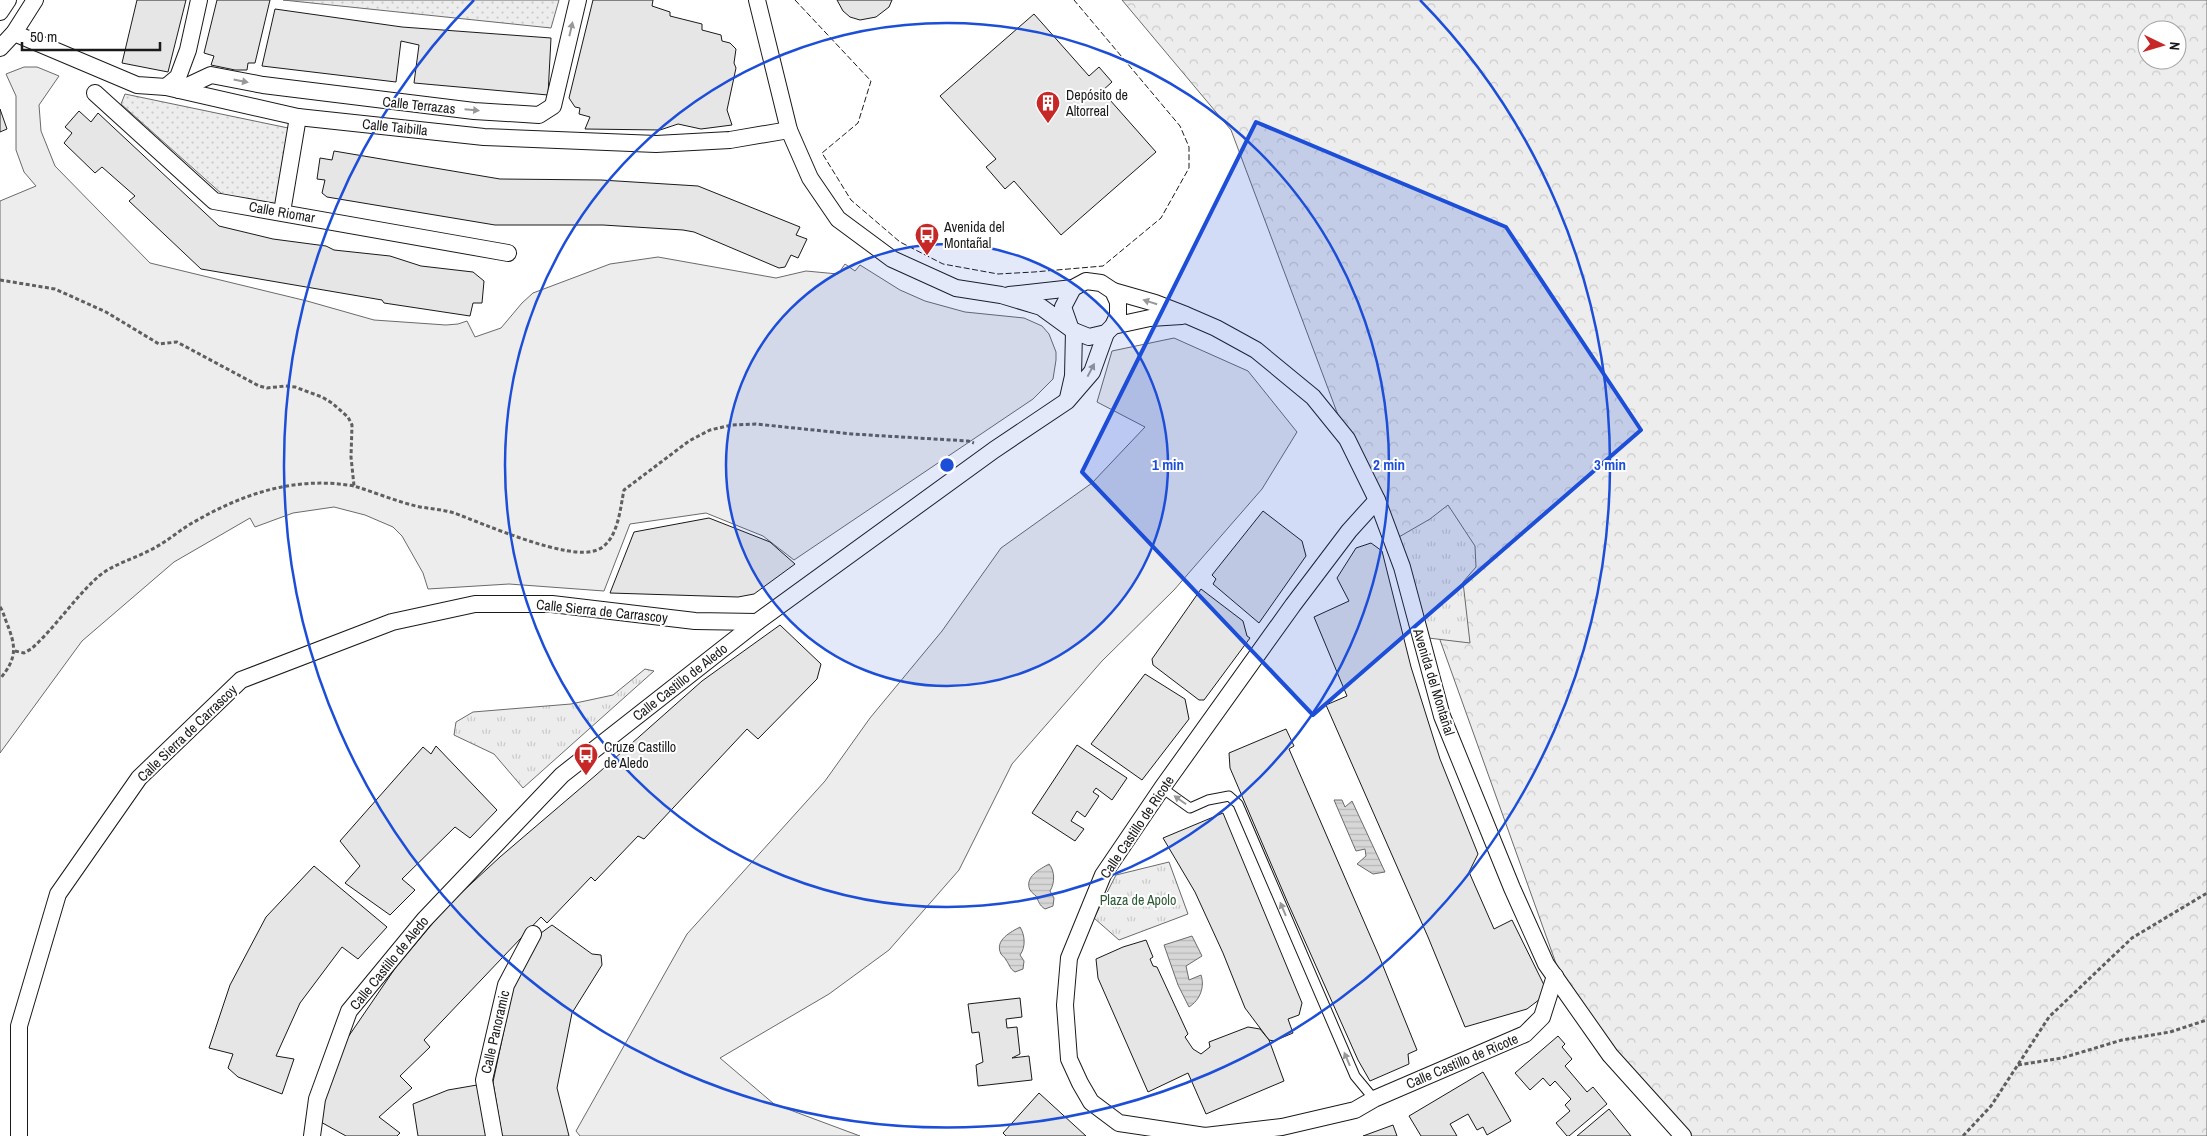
<svg xmlns="http://www.w3.org/2000/svg" width="2207" height="1136" viewBox="0 0 2207 1136" font-family="'Archivo Narrow',sans-serif">
<defs>
<pattern id="forest-crowns" width="20" height="18" patternUnits="userSpaceOnUse" patternTransform="scale(1.25)"><rect width="20" height="18" fill="#ededed"/><path d="M2 6a3 3 0 1 1 6 0M12 15a3 3 0 1 1 6 0" fill="none" stroke="#cbcbcb"/></pattern>
<pattern id="park-tufts" width="24" height="20" patternUnits="userSpaceOnUse" patternTransform="scale(1.25)"><rect width="24" height="20" fill="#ededed"/><path d="M3 7l-1-3M5 7V3M7 7l1-3M15 17l-1-3M17 17v-4M19 17l1-3" fill="none" stroke="#cbcbcb"/></pattern>
<pattern id="garden-dots" width="8" height="8" patternUnits="userSpaceOnUse" patternTransform="scale(1.25)"><rect width="8" height="8" fill="#ededed"/><path d="M2 2h.1M6 6h.1" fill="none" stroke="#cbcbcb" stroke-width="1.8" stroke-linecap="round"/></pattern>
<pattern id="water-rules" width="6" height="5" patternUnits="userSpaceOnUse" patternTransform="scale(1.25)"><rect width="6" height="5" fill="#d7d7d7"/><path d="M0 2.5h6" fill="none" stroke="#b8b8b8"/></pattern>
</defs>
<rect width="100%" height="100%" fill="#fff"/>
<!-- built -->
<g fill="#ededed" stroke="#6a6a6a">
<path d="M24,67H37L59,76L39,105L41,131L55,166L150,263L307,301L374,320L446,325L458,324L467,321L475,337L501,328L522,303L533,293L610,264L658,257L776,278L806,271L838,274L845,264L855,271L860,265L900,290L925,301L965,312L1024,318L1042,326L1049,334L1056,352V360L1053,379L1033,399L794,560L763,536L706,513L630,524L604,591L509,584L428,589L423,573L402,536L393,527L365,515L334,507L293,513L255,527L250,518L174,562L82,641L0,753V201L36,186L24,172L16,150V96L6,74Z"/>
<path d="M1174,338L1248,371L1297,432L1262,489L1174,590L1102,661L1012,764L959,870L889,950L829,994L720,1058L774,1104L860,1136H580L576,1131L687,934L825,781L870,718L942,631L1001,548L1092,483L1145,427L1097,402L1112,351Z"/>
</g>
<!-- forest -->
<path fill="url(#forest-crowns)" stroke="#6a6a6a" fill-rule="evenodd" d="M1122,0H2207V1136H1683L1573,1011L1416,573L1353,455L1231,130ZM2147,30H2177V60H2147Z"/>
<!-- park -->
<g fill="url(#park-tufts)" stroke="#6a6a6a">
<path d="M1448,505L1475,546L1476,567L1463,582L1470,643L1420,637L1392,541L1430,519Z"/>
<path d="M645,669L654,671L523,788L494,754L454,735L456,722L473,712L571,704L613,695Z"/>
<path d="M1169,862L1188,914L1119,940L1094,918L1116,875Z"/>
</g>
<!-- garden -->
<g fill="url(#garden-dots)" stroke="#6a6a6a">
<path d="M283,0H559L551,28Z"/>
<path d="M125,94L293,129L277,208L223,195L121,104Z"/>
</g>
<!-- water -->
<g fill="url(#water-rules)" stroke="#6a6a6a">
<path d="M1334,800H1342L1345,807L1352,801L1385,872L1373,874L1357,864L1366,856L1365,849L1356,851Z"/>
<path d="M1049,864C1055,871 1055,883 1050,891L1054,898L1053,906L1045,909C1039,905 1039,902 1036,896C1034,894 1032,893 1030,890C1024,877 1040,869 1049,864Z"/>
<path d="M1020,927C1025,935 1026,947 1020,955L1024,961L1023,969L1015,972C1009,968 1010,965 1006,960C1005,957 1002,956 1001,954C994,940 1011,932 1020,927Z"/>
<path d="M1192,936L1202,956L1186,966L1189,980L1201,975C1205,987 1200,1000 1189,1007L1178,985L1164,945Z"/>
</g>
<!-- building -->
<g fill="#e6e6e6" stroke="#1a1a1a">
<path d="M137,0H186L168,72L122,63Z"/>
<path d="M217,0H270L255,63H248L247,70H235L211,65L214,56L204,53Z"/>
<path d="M593,0H653L652,6L670,12V16L702,24V30L721,35L722,41L730,43L736,49L734,63L736,68L727,110L732,125L701,129L678,124L660,130L585,129L590,117L579,114L580,108L575,107L569,98Z"/>
<path d="M837,0H892L889,7L876,17L860,20L850,17L843,11Z"/>
<path d="M275,9L402,27L551,38L548,95L414,83L419,45L401,41L396,82L262,66Z"/>
<path d="M1034,14L1089,76L1099,67L1112,82L1102,91L1156,152L1061,235L1014,181L1005,189L986,167L996,159L940,96Z"/>
<path d="M0,109L7,129L0,132Z"/>
<path d="M79,111L91,122L98,113L219,226L273,239L326,246L334,250L390,256L421,266L473,272L484,281L482,303H473L470,316L384,303L382,300L201,269L129,201L135,196L102,167L95,173L64,143L72,133L65,127Z"/>
<path d="M334,151L500,179L601,180L698,186L800,227L796,235L807,239L798,258L791,255L785,267L779,268L694,232L683,230L603,225H495L327,197L322,193L325,180L317,179L320,158L332,160Z"/>
<path d="M1263,511L1302,541L1306,556L1259,623L1213,584L1216,579L1212,575Z"/>
<path d="M709,518L770,542L795,564L754,594L738,597L610,593L634,532Z"/>
<path d="M1371,543L1382,551L1411,667L1440,759L1478,854L1469,872L1494,929L1512,920L1545,987L1540,999L1527,1009L1465,1027L1428,937L1326,705L1347,696L1314,617L1349,601L1337,578L1356,548Z"/>
<path d="M1201,589L1243,621L1247,636L1250,638L1204,700H1199L1153,665L1152,659Z"/>
<path d="M780,625L821,664L817,679L758,739L747,729L644,839L638,836L595,881L591,877L547,923L541,917L424,1040L430,1047L400,1076L412,1088L379,1117L400,1133L397,1136H346L319,1121L324,1092L344,1043L396,967L448,905L500,857L596,775L702,681Z"/>
<path d="M1145,674L1185,699L1189,719L1142,780L1091,744Z"/>
<path d="M1286,729L1294,746L1289,749L1379,956L1417,1050L1408,1054L1409,1064L1370,1081L1358,1060L1287,901L1230,768L1229,753Z"/>
<path d="M1077,745L1127,778L1112,800L1096,788L1093,792L1099,796L1085,817L1077,811L1071,821L1084,829L1075,841L1032,813Z"/>
<path d="M436,746L497,810L470,838L455,827L402,879L415,890L390,915L345,883L360,866L340,841L423,747L431,754Z"/>
<path d="M1223,813L1302,1003L1299,1015L1288,1019L1293,1033L1274,1041L1269,1040L1245,1008L1223,953L1195,892L1163,838Z"/>
<path d="M314,866L387,927L358,959L342,947L300,1003L276,1056L294,1059L282,1094L238,1077L228,1068L233,1054L209,1048L230,985L266,917Z"/>
<path d="M552,925L592,954L601,955L602,965L572,1013L557,1088L569,1136H502L493,1082L514,983L541,933Z"/>
<path d="M1146,940L1153,957L1150,959L1153,966L1157,967L1188,1034L1185,1037L1193,1049L1201,1054L1210,1047L1209,1042L1248,1027L1260,1029L1269,1040L1284,1081L1206,1114L1188,1073L1148,1092L1098,978L1096,959L1123,947Z"/>
<path d="M1020,998L1022,1017L1006,1019L1007,1028L1017,1027L1020,1054L1012,1058L1029,1056L1032,1080L978,1086L976,1065L983,1062L979,1032L972,1033L968,1004Z"/>
<path d="M1558,1036L1565,1044L1562,1047L1572,1059L1565,1066L1587,1092L1593,1087L1607,1104L1569,1136H1567L1556,1123L1570,1111L1565,1105L1571,1099L1555,1081L1550,1086L1543,1078L1530,1090L1515,1073Z"/>
<path d="M1483,1072L1511,1121L1487,1135L1483,1127L1477,1130L1468,1114L1450,1124L1457,1136H1421L1409,1116Z"/>
<path d="M477,1085L486,1136H418L413,1104L448,1090Z"/>
<path d="M1039,1093L1086,1136H1006L1003,1133Z"/>
<path d="M1609,1109L1631,1136H1577Z"/>
<path d="M1393,1125L1397,1136H1363Z"/>
</g>
<g fill="none" stroke-linecap="round" stroke-linejoin="round">
<defs>
<path id="service" d="M1162,788L1190,808L1208,800L1229,796L1238,804L1355,1076L1374,1099"/>
<g id="minor">
<path d="M757,0L789,130L810,178L838,219L892,259L956,288L1001,295L1041,307L1074,331L1089,337L1106,333L1113,326L1118,315V302L1113,291L1101,283L1086,281L1073,288L1063,307L1070,327"/>
<path d="M0,12L8,0"/>
<path d="M14,33L137,85L166,87L298,117L484,137L656,144L730,140L789,130"/>
<path d="M0,48L14,33L35,0"/>
<path d="M166,87L178,77L188,50L199,0"/>
<path d="M179,90L211,75L263,85L474,111L539,115L553,106L578,0"/>
<path d="M95,93L214,201L508,253"/>
<path d="M282,212L298,117"/>
<path d="M1113,291L1155,303L1186,315L1216,328L1256,350L1313,397L1347,439L1377,500L1402,567L1442,716L1512,888L1546,964L1610,1055L1683,1136"/>
<path d="M1009,295L1073,288"/>
<path d="M1113,326L1150,318L1182,316"/>
<path d="M1068,398L1073,376L1074,331"/>
<path d="M1377,500L1349,531L1293,605L1162,788L1103,875L1069,958L1065,1005L1069,1059L1080,1083L1091,1102L1119,1123L1205,1136L1282,1127L1355,1110L1374,1099L1525,1034L1542,1017L1555,976"/>
<path d="M19,1136V1026L58,894L139,778L241,680L392,622L475,604H552L695,621L757,622"/>
<path d="M312,1136L317,1099L349,1011L424,920L562,775L757,622L994,450L1067,401L1092,372L1106,333"/>
<path d="M494,1136L484,1080L506,985L533,934"/>
</g>
</defs>
<!-- service casing -->
<use href="#service" stroke="#1a1a1a" stroke-width="11"/>
<!-- minor casing -->
<use href="#minor" stroke="#1a1a1a" stroke-width="18"/>
<!-- path -->
<g stroke="#5f5f5f" stroke-width="3" stroke-dasharray="4 2.5" stroke-linecap="butt">
<path d="M0,280L55,289L106,312L159,344L177,342L259,386L267,388L285,386L295,387L322,397L332,403L348,417L352,425L351,457L354,486C374,492 395,501 416,506C429,509 441,509 454,513C482,523 569,562 597,550C618,542 620,509 624,490L689,441L710,430L732,425L756,424L852,434L968,441L974,443"/>
<path d="M0,607C3,611 4,616 6,621C16,646 18,657 0,679"/>
<path d="M15,651L24,653L31,649C56,627 74,598 99,576C115,563 137,558 156,547C169,540 181,529 194,522C244,493 296,476 354,486"/>
<path d="M2018,1065L2062,1058L2122,1040L2170,1032L2207,1020"/>
<path d="M1963,1136L1991,1106L2049,1017L2132,938L2207,893"/>
</g>
<!-- service -->
<use href="#service" stroke="#fff" stroke-width="9"/>
<!-- minor -->
<use href="#minor" stroke="#fff" stroke-width="16"/>
<!-- fence -->
<path stroke="#1a1a1a" stroke-width="1" stroke-dasharray="6 2.5" stroke-linecap="butt" d="M795,0L871,81L858,123L822,153L851,200L900,242L943,264L998,274L1034,272L1103,266L1161,218L1189,168V147L1180,126L1074,0"/>
</g>
<!-- one-way arrows -->
<defs><path id="oneway-solid" d="M-6-.8H1V-3.2L6.5 0L1 3.2V.8H-6Z" transform="scale(1.25)"/></defs>
<g fill="#989898">
<use href="#oneway-solid" transform="translate(571 29) rotate(-77)"/>
<use href="#oneway-solid" transform="translate(241 81) rotate(11)"/>
<use href="#oneway-solid" transform="translate(472 110) rotate(5)"/>
<use href="#oneway-solid" transform="translate(1150 302) rotate(-163)"/>
<use href="#oneway-solid" transform="translate(1091 370) rotate(-62)"/>
<use href="#oneway-solid" transform="translate(1180 800) rotate(-145)"/>
<use href="#oneway-solid" transform="translate(1283 909) rotate(-113)"/>
<use href="#oneway-solid" transform="translate(1347 1059) rotate(-113)"/>
</g>
<!-- marked area -->
<path fill="#1d4ed8" fill-opacity="0.2" stroke="#1d4ed8" stroke-width="4" stroke-linejoin="round" d="M1256,122L1506,227L1641,430L1313,715L1082,472Z"/>
<!-- distance rings -->
<circle cx="947" cy="465" r="221" fill="#1d4ed8" fill-opacity=".12"/>
<g fill="none" stroke="#1d4ed8" stroke-width="2.5">
<circle cx="947" cy="465" r="221"/>
<circle cx="947" cy="465" r="442"/>
<path d="M1420 0A663 663 0 1 1 474 0"/>
</g>
<!-- icons -->
<defs>
<symbol id="building-pin" viewBox="-11 -11 22 30"><path d="M0 17L-7.5 6A9.5 9.5 0 1 1 7.5 6Z" fill="#c62828" stroke="#fff"/><path d="M-4-6H4V6H1V3H-1V6H-4ZM-2.5-4.3h1.7v1.8h-1.7ZM.8-4.3h1.7v1.8H.8ZM-2.5-1h1.7V.8h-1.7ZM.8-1h1.7V.8H.8Z" fill="#fff"/></symbol>
<symbol id="bus-pin" viewBox="-11 -11 22 30"><path d="M0 17L-7.5 6A9.5 9.5 0 1 1 7.5 6Z" fill="#c62828" stroke="#fff"/><path d="M-5-6H5V4H4V6H2V4H-2V6H-4V4H-5ZM-3.5-4V0h7V-4ZM-3.5 1.2v1.5H-2V1.2ZM2 1.2v1.5H3.5V1.2Z" fill="#fff"/></symbol>
</defs>
<g fill-rule="evenodd">
<use href="#building-pin" x="1034" y="89" width="28" height="38"/>
<use href="#bus-pin" x="913" y="221" width="28" height="38"/>
<use href="#bus-pin" x="572" y="741" width="28" height="38"/>
</g>
<g text-anchor="middle" dominant-baseline="central" stroke-width="4" stroke-linejoin="round" paint-order="stroke">
<!-- poi labels -->
<g font-size="14" fill="#1a1a1a" stroke="#fff" text-anchor="start">
<text x="1066" y="95">Depósito de<tspan x="1066" dy="16">Altorreal</tspan></text>
<text x="944" y="227">Avenida del<tspan x="944" dy="16">Montañal</tspan></text>
<text x="604" y="747">Cruze Castillo<tspan x="604" dy="16">de Aledo</tspan></text>
</g>
<!-- street labels -->
<g font-size="14" fill="#1a1a1a" stroke="#fff">
<text transform="translate(419 105) rotate(6)">Calle Terrazas</text>
<text transform="translate(395 127) rotate(6)">Calle Taibilla</text>
<text transform="translate(282 212) rotate(10)">Calle Riomar</text>
<text transform="translate(602 611) rotate(6)">Calle Sierra de Carrascoy</text>
<text transform="translate(680 682) rotate(-38)">Calle Castillo de Aledo</text>
<text transform="translate(1434 682) rotate(73)">Avenida del Montañal</text>
<text transform="translate(187 733) rotate(-44)">Calle Sierra de Carrascoy</text>
<text transform="translate(1137 827) rotate(-56)">Calle Castillo de Ricote</text>
<text transform="translate(389 963) rotate(-51)">Calle Castillo de Aledo</text>
<text transform="translate(495 1032) rotate(-77)">Calle Panoramic</text>
<text transform="translate(1462 1061) rotate(-23)">Calle Castillo de Ricote</text>
</g>
<!-- park labels -->
<g font-size="14" fill="#2b5a34" stroke="#fff">
<text x="1138" y="900">Plaza de Apolo</text>
</g>
</g>
<circle cx="947" cy="465" r="8" fill="#1d4ed8" stroke="#fff" stroke-width="2.5"/>
<g font-size="15" text-anchor="middle" font-weight="bold" fill="#1d4ed8" stroke="#fff" stroke-width="4" stroke-linejoin="round" paint-order="stroke">
<text x="1168" y="470">1 min</text>
<text x="1389" y="470">2 min</text>
<text x="1610" y="470">3 min</text>
</g>
<!-- north arrow -->
<g transform="translate(2162 45) rotate(95)"><circle r="24" fill="#ffffff" stroke="#a3a3a3"/>
<path d="M0-4L9 19L0 12L-9 19Z" fill="#c62828"/>
<text y="-8" font-size="14" font-weight="bold" text-anchor="middle" fill="#1a1a1a">N</text>
</g>
<!-- scale -->
<path d="M22 42v8h138v-8" fill="none" stroke="#1a1a1a" stroke-width="2.5"/>
<text x="30" y="42" font-size="15" fill="#1a1a1a" stroke="#ffffff" stroke-width="4" paint-order="stroke">50 m</text>
</svg>
